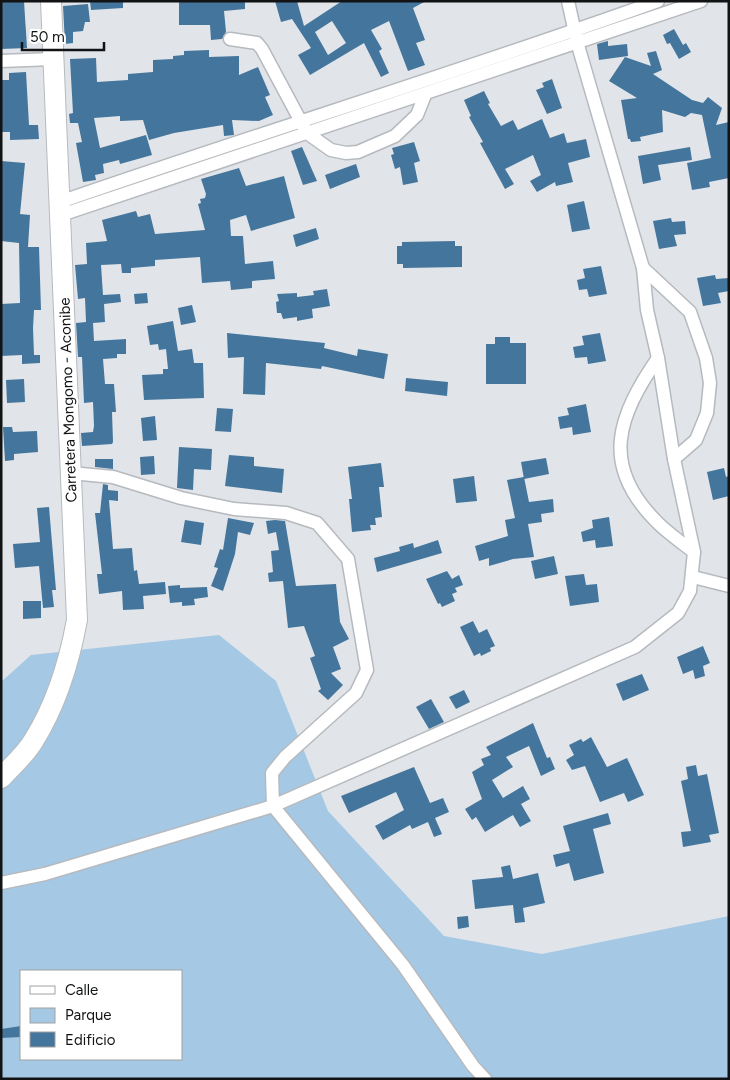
<svg xmlns="http://www.w3.org/2000/svg" width="730" height="1080" viewBox="0 0 730 1080" font-family="Figtree,sans-serif">
<rect width="100%" height="100%" fill="#e1e5e9"/>
<!-- green -->
<path fill="#a5c8e5" fill-rule="evenodd" d="M219,635L276,681L328,811L444,936L542,954L729,916V1079H1V682L31,655ZM21,971H181V1059H21Z"/>
<!-- building -->
<g fill="#44759c" fill-rule="evenodd">
<path d="M1,1H24L27,48L1,49Z"/>
<path d="M90,1H123V8L91,10Z"/>
<path d="M179,1H245V9L224,11L226,32L222,39L211,40L210,25H179Z"/>
<path d="M275,1H297L304,26L342,1H426L413,8L425,40L416,43L425,65L408,71L389,21L371,30L382,49L379,51L389,73L381,77L364,43L310,75L298,55L311,48L292,19L281,22ZM332,21L346,43L328,55L315,32Z"/>
<path d="M88,4L90,22H85L83,31L73,32V43L65,44L63,6Z"/>
<path d="M674,29L683,45L686,43L691,52L679,59L670,43L667,44L663,35Z"/>
<path d="M608,41V46L627,44L628,56L599,60L597,44Z"/>
<path d="M209,50V57L239,56V75L258,67L270,95L265,97L273,115L259,121L232,120L234,135L224,136L223,125L174,133L149,140L143,120L120,121V116L94,118L100,148L146,135L152,155L120,164L119,160L103,164L104,173L95,175L96,180L83,182L76,143L82,142L78,123H70L69,114L73,113L70,59L96,58L97,82L128,80V74L153,72V60L173,59V56L184,55V51Z"/>
<path d="M656,51L662,70L653,74L692,100L703,103L708,97L722,108L716,125L729,122V178L709,182L710,187L692,190L687,163L711,158L702,115L691,113L685,117L662,110L663,132L640,137L641,141L631,142L630,139H628L621,100L637,98L609,81L625,57L651,66L647,53Z"/>
<path d="M26,72L29,125H38L39,139L10,140V132H1V80H9V73Z"/>
<path d="M552,79L562,108L547,114L536,90L544,87L542,83Z"/>
<path d="M484,91L490,103L488,104L501,126L513,120L518,130L542,119L550,138L564,133L567,143L586,139L590,157L568,163L573,182L556,186L555,182L537,192L530,181L541,175L533,155L505,169L514,184L505,189L480,143L483,142L469,117L471,116L464,100Z"/>
<path d="M414,142L420,161L414,163L418,182L403,185L400,167L395,169L391,155L394,154L392,148Z"/>
<path d="M302,147L317,181L303,185L291,151Z"/>
<path d="M690,147L692,160L658,165L661,180L643,184L638,156Z"/>
<path d="M1,161L25,163L20,214L30,215L28,247H39L41,310H34L33,328L34,355H40V363L22,364V355L1,356V304L20,303L19,243L1,241Z"/>
<path d="M356,164L360,177L330,189L325,175Z"/>
<path d="M239,168L246,186L284,176L295,218L251,231L246,215L230,220L231,236H243L245,264L273,261L275,279L252,281V288L231,290L230,281L202,283L200,257L155,260V266L131,268V273H122L121,264L101,265L103,295L120,294L121,302L104,304L105,322L93,323L94,341L126,339V354H117V358L103,359L105,384H114L116,412H112L113,442L112,444L82,446L81,433L93,432L94,426L93,402L84,403L82,357H78L76,323L86,322L85,298L78,299L75,265L87,264L86,243L107,241L102,220L136,211L138,217L150,214L155,234L205,230L198,204L201,203L200,199L205,198L206,194L201,179Z"/>
<path d="M584,201L590,229L572,232L567,205Z"/>
<path d="M671,218L672,222L685,221L686,234L674,235L677,246L659,249L653,221Z"/>
<path d="M316,228L319,239L296,247L293,235Z"/>
<path d="M455,241V246H462V267L403,268V264H397V246H402V242Z"/>
<path d="M601,266L607,294L589,297L587,289L579,290L577,280L585,278L583,269Z"/>
<path d="M715,275L716,279L729,278V291L718,293L721,303L703,306L697,278Z"/>
<path d="M327,289L330,306L312,309L313,318L297,321V317L283,319L281,313H277L276,302L279,301L277,294L297,293V297L314,295L313,291Z"/>
<path d="M147,293L148,303L135,304L134,294Z"/>
<path d="M192,305L196,322L181,325L178,308Z"/>
<path d="M173,321L178,351L192,349L194,363H203L204,398L144,400L142,375L163,374V369H168L166,349L159,350L158,344L150,345L147,326Z"/>
<path d="M227,333L325,343L324,348L357,356L358,349L388,354L384,379L322,366L321,369L266,363L265,395L243,394L244,357L228,358Z"/>
<path d="M600,333L606,361L588,364L587,357L575,358L573,347L584,345L582,336Z"/>
<path d="M495,337H510V343H526V384H486V344H495Z"/>
<path d="M406,378L448,382L447,396L405,391Z"/>
<path d="M24,379L25,402L7,403L6,380Z"/>
<path d="M586,404L591,432L573,435L572,427L560,429L558,417L569,415L567,408Z"/>
<path d="M217,408L233,409L231,432L215,431Z"/>
<path d="M155,416L157,440L143,441L141,418Z"/>
<path d="M3,427H12L13,432L37,431L38,452L14,454V460L5,461Z"/>
<path d="M179,447L212,449L211,470L194,469L193,490L177,488Z"/>
<path d="M229,455L254,457V466L284,469L282,493L225,486Z"/>
<path d="M154,456L155,474L141,475L140,457Z"/>
<path d="M546,458L549,474L524,479L521,462Z"/>
<path d="M95,459H113V469L95,467Z"/>
<path d="M381,463L384,487H379L382,517L375,518L376,525H370L371,530L352,532L349,499H352L348,467Z"/>
<path d="M724,468L726,477L729,476V496L713,500L707,472Z"/>
<path d="M474,476L477,501L456,503L453,479Z"/>
<path d="M524,477L529,502L553,499L554,512L541,514L542,522L528,524L534,557L513,559L489,566V558L479,561L475,546L508,536L505,520L515,518L507,480Z"/>
<path d="M103,484L108,485V490L118,491V501L109,500L113,549L132,548L134,571L137,570L139,584L165,582L166,594L143,596L144,609L123,610L122,591L99,594L97,574H102L95,513H100Z"/>
<path d="M49,507L56,590H52L54,607L43,608L39,566L15,568L13,544L40,542L37,508Z"/>
<path d="M609,517L613,546L596,548L595,540L583,542L581,532L593,528L592,520Z"/>
<path d="M228,518L254,523L250,535L238,532L235,554L223,591L211,586L218,568L214,567L220,549L223,550Z"/>
<path d="M185,520L204,523L201,545L181,542Z"/>
<path d="M275,520L285,521L296,586L336,584L340,622L349,639L333,647L341,669L331,673L343,685L328,700L318,691L321,689L310,658L315,656L304,626L288,628L283,581L269,582L268,573L273,572L271,551L279,550L276,532L268,534L266,521Z"/>
<path d="M438,540L442,553L377,572L374,558L400,551L399,547L413,543L414,548Z"/>
<path d="M554,556L558,574L535,579L531,561Z"/>
<path d="M447,571L452,579L459,575L463,585L455,588L457,592L452,594L455,601L442,607L440,603L438,604L426,579Z"/>
<path d="M584,574L586,585L597,584L599,602L570,606L565,576Z"/>
<path d="M180,585V588L207,587L208,597L194,599L195,605L182,606V602L170,603L168,586Z"/>
<path d="M23,601H41V618L23,619Z"/>
<path d="M473,621L479,633L487,629L495,646L490,648L491,651L481,656L480,653L474,656L460,627Z"/>
<path d="M703,646L710,663L703,666L705,676L695,679L693,670L683,674L677,657Z"/>
<path d="M642,674L649,690L623,701L616,684Z"/>
<path d="M464,690L470,702L456,709L449,697Z"/>
<path d="M431,699L444,722L429,729L416,707Z"/>
<path d="M533,723L547,758L550,757L555,769L541,776L529,746L506,757L513,767L492,780L503,798L523,786L530,799L521,804L531,821L520,827L513,815L485,832L476,817L472,820L465,809L482,799L472,772L484,765L481,759L491,755L486,747Z"/>
<path d="M591,737L607,767L627,758L644,795L628,802L624,793L600,802L585,766L572,770L566,760L574,755L569,745L581,739L583,742Z"/>
<path d="M696,765L698,776L707,774L719,833L709,835L711,842L683,847L681,832L691,831L681,781L688,779L686,767Z"/>
<path d="M414,767L430,803L443,798L449,812L435,818L442,834L434,837L428,822L412,829L410,825L383,840L375,826L404,810L396,792L349,813L341,796Z"/>
<path d="M608,813L611,824L593,829L604,873L574,881L569,863L556,867L553,855L570,851L563,826Z"/>
<path d="M510,865L513,879L538,873L545,903L523,908L525,922L515,923L513,905L475,909L472,880L503,877L501,867Z"/>
<path d="M468,916L469,927L458,929L457,917Z"/>
<path d="M21,1026V1037L1,1038V1029Z"/>
</g>
<g fill="none" stroke-linecap="round" stroke-linejoin="round">
<defs>
<g id="minor">
<path d="M230,39L257,43L262,49L307,133L331,150L346,153L358,152L395,136L417,115L425,95"/>
<path d="M1,61L53,59"/>
<path d="M60,202C259,133 460,72 658,1"/>
<path d="M61,215L701,1"/>
<path d="M643,268L690,312L706,358L710,383L707,413L696,440L674,459"/>
<path d="M658,358C618,416 600,464 655,520C666,532 681,542 694,552"/>
<path d="M71,473L113,477L181,498L234,509L286,513L317,523L348,559L367,670L356,693L285,757L272,773L273,806L403,965L473,1066L485,1079"/>
<path d="M693,577L729,586"/>
<path d="M1,883L45,874L273,806L635,647L678,613L690,591L694,552L674,459L658,358L647,310L643,268L577,42L568,1"/>
</g>
<path id="primary" d="M1,778C12,766 26,754 34,740C57,703 69,663 77,620L51,1"/>
</defs>
<!-- minor casing -->
<use href="#minor" stroke="#b6babe" stroke-width="15"/>
<!-- primary casing -->
<use href="#primary" stroke="#b6babe" stroke-width="22"/>
<!-- minor -->
<use href="#minor" stroke="#fff" stroke-width="12"/>
<!-- primary -->
<use href="#primary" stroke="#fff" stroke-width="20"/>
</g>
<g text-anchor="middle" dominant-baseline="central" stroke-width="4.5" stroke-linejoin="round" paint-order="stroke">
<!-- street labels -->
<g font-size="15" fill="#111314" stroke="#fff">
<text transform="translate(68 400) rotate(-92)">Carretera Mongomo - Aconibe</text>
</g>
</g>
<!-- border -->
<rect width="730" height="1080" fill="none" stroke="#111314" stroke-width="5"/>
<!-- legend -->
<rect x="20" y="970" width="162" height="90" fill="#ffffff" stroke="#a0a1a1"/>
<rect x="30" y="986" width="25" height="8" fill="#ffffff" stroke="#a0a1a1"/>
<text x="65" y="995" font-size="15" fill="#111314">Calle</text>
<rect x="30" y="1008" width="25" height="15" fill="#a5c8e5" stroke="#a0a1a1"/>
<text x="65" y="1020" font-size="15" fill="#111314">Parque</text>
<rect x="30" y="1032" width="25" height="15" fill="#44759c" stroke="#a0a1a1"/>
<text x="65" y="1045" font-size="15" fill="#111314">Edificio</text>
<!-- scale -->
<path d="M22 42v8h82v-8" fill="none" stroke="#111314" stroke-width="2.5"/>
<text x="30" y="42" font-size="15" fill="#111314" stroke="#ffffff" stroke-width="4" paint-order="stroke">50 m</text>
</svg>
